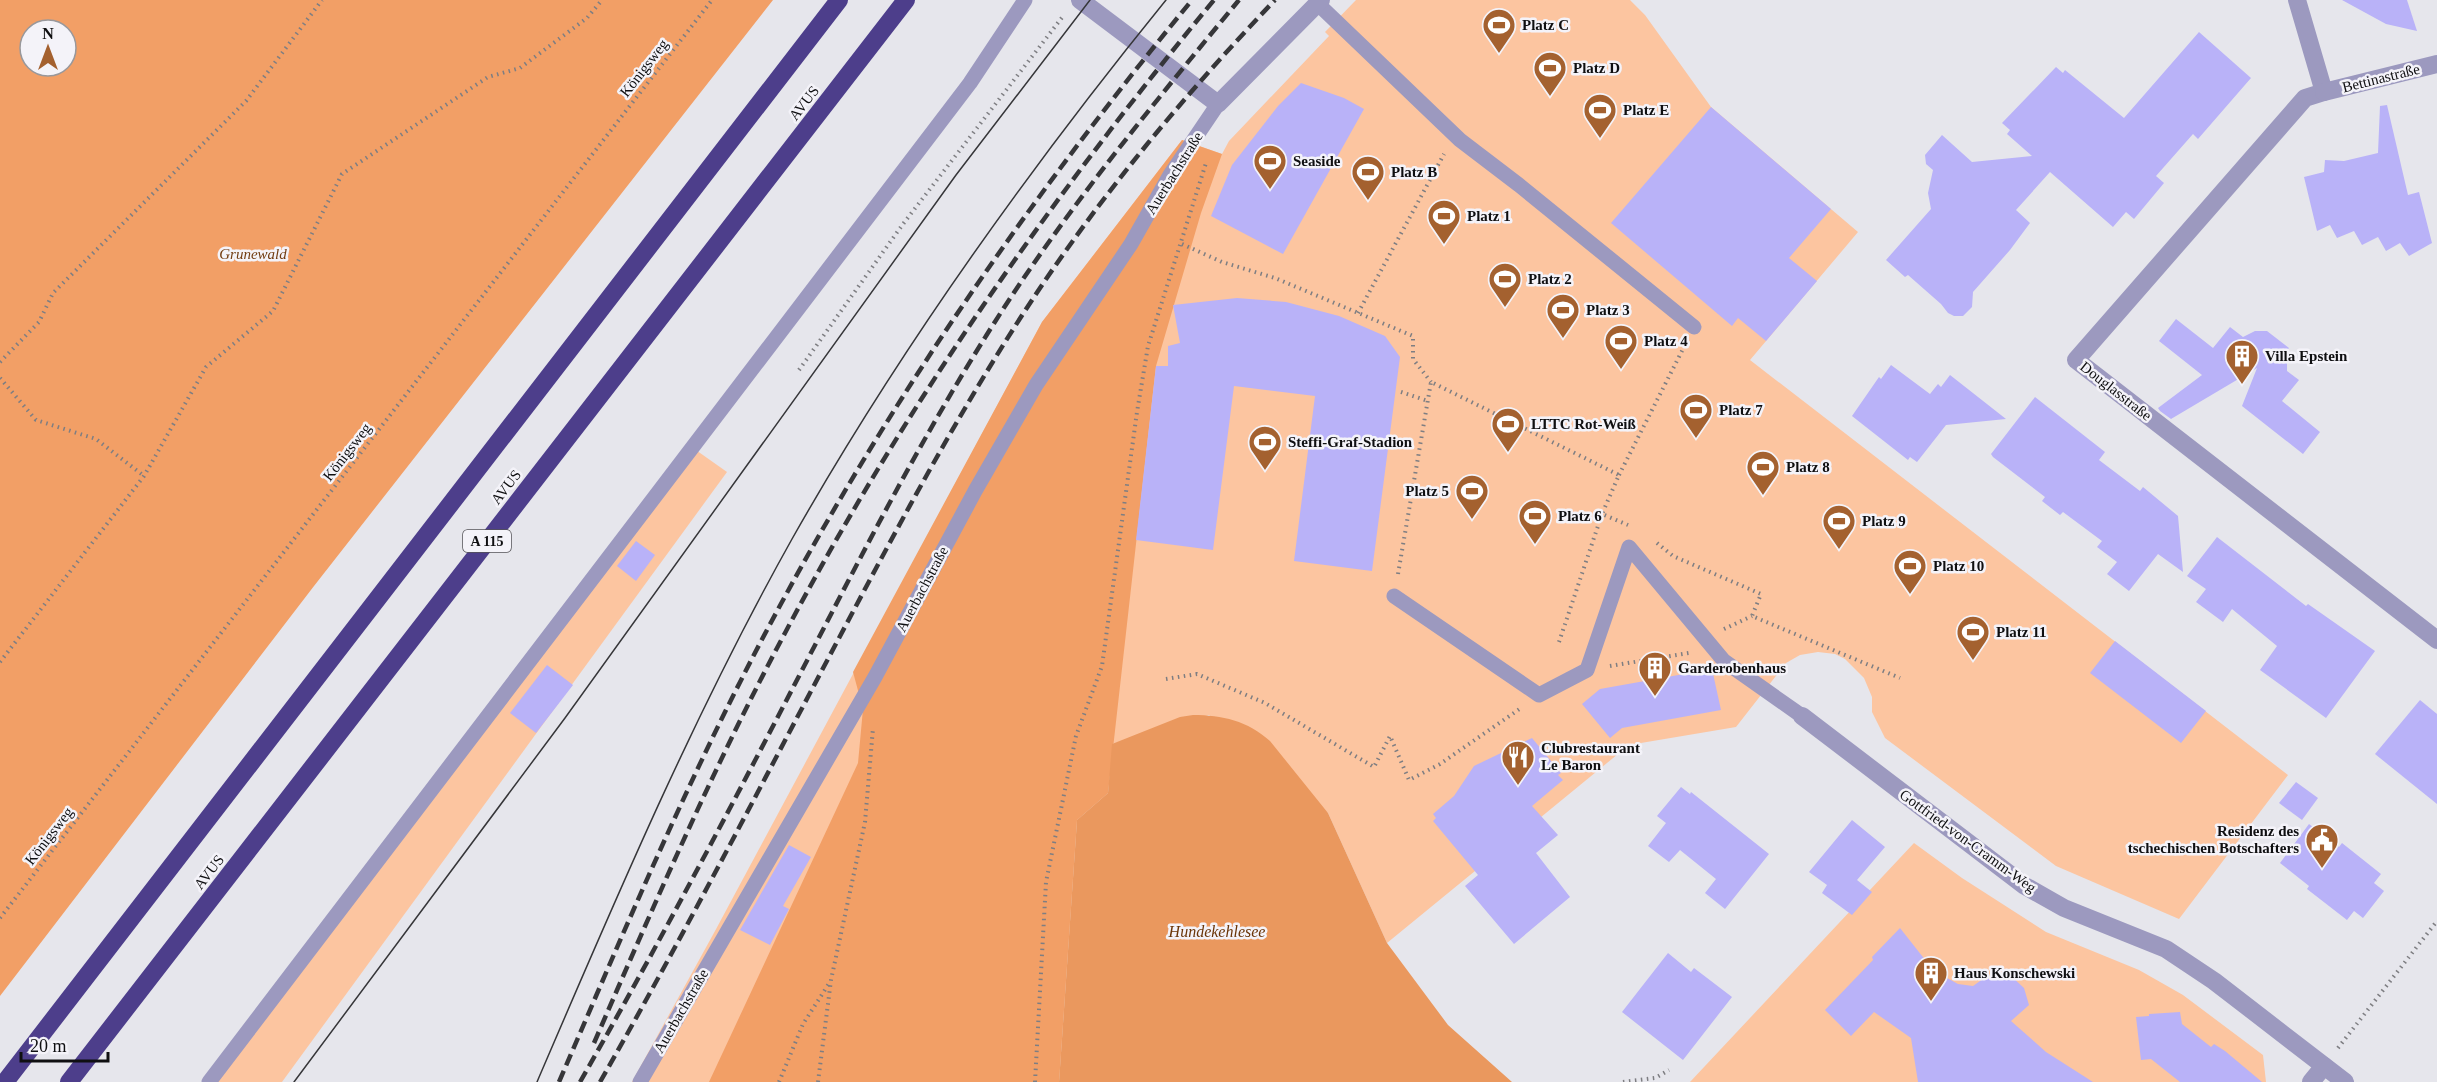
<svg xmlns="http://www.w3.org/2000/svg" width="2437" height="1082" viewBox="0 0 2437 1082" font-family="Georgia,serif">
<rect width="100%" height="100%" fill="#e6e6ec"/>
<!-- green -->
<g fill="#fcc5a0">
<path d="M1356,0H1630L1645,15L1711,107L1858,232L1750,360L2288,775L2179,919L2056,866L1885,738L1872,712V697L1864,678L1845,659L1835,654L1818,652L1800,655L1786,663L1736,727L1629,745L1387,943L1328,813L1209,715L1112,744L1108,793L1077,820L1059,1082H632L715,931L1042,322L1182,140L1222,154L1229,141L1329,36L1325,32Z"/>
<path d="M693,448L727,472L282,1082H217Z"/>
<path d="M1914,843L1962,878L2046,932L2139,970L2183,995L2263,1055L2266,1082H1690Z"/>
</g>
<!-- forest -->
<g fill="#f29f66" fill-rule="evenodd">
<path d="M0,0H773L314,586L0,996ZM30,30H66V66H30Z"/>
<path d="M1182,140L1222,154L1201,213L1156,366L1108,793L1077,820L1059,1082H709L858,763L863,709L853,672L1042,322Z"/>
</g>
<!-- water -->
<path fill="#ea985e" d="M1193,715C1222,715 1248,721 1270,741L1328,813L1387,943L1448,1025L1512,1082H1059L1077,820L1108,793L1112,744L1180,717Z"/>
<!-- building -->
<g fill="#b9b2f8">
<path d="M2342,0H2407L2417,31L2386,24Z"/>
<path d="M2199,32L2251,78L2198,139L2193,134L2156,176L2164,183L2134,219L2126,212L2113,227L2050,172L2016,210L2030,223L2010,250L1973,292L1972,307L1963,316H1954L1948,313L1941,304L1908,275L1905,277L1886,260L1931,209L1928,193L1933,170L1926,164L1925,155L1942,135L1972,162L2032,156L2007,134L2010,130L2002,123L2056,67L2063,73L2065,70L2124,118Z"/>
<path d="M1301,83L1344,98L1364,109L1283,254L1211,216L1232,165L1278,106Z"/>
<path d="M2387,105L2408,195L2419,192L2432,243L2409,256L2400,243L2386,251L2378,237L2362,245L2354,231L2337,238L2330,225L2317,231L2304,177L2324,172L2325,160L2344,161L2378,153L2380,106Z"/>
<path d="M1711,107L1831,209L1789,258L1817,281L1766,341L1738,318L1732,326L1611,223Z"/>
<path d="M1237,298L1286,302L1339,316L1385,336L1400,357L1372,571L1294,561L1315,396L1234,386L1213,550L1136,540L1156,366H1168V346L1180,343L1173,305Z"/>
<path d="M2176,319L2213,348L2230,327L2243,337L2255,331H2267L2289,348L2287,350V371L2299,380L2282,401L2320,432L2303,454L2242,406L2257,368L2171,419L2160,411L2158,408L2202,375L2159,341Z"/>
<path d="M1891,365L1930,394L1938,384L1941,387L1950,375L2006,419L1946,425L1917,462L1910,457L1908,460L1852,416L1879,377L1881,379Z"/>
<path d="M2035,397L2105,452L2099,460L2140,491L2143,487L2178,516L2183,572L2158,554L2129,591L2107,574L2117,562L2097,547L2102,541L2063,512L2060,515L2042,501L2045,497L1993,457L1991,454Z"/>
<path d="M2217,537L2306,606L2308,604L2375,651L2326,718L2260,670L2277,646L2232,609L2223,622L2196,602L2206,589L2187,576Z"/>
<path d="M636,541L655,555L636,581L617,566Z"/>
<path d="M2115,641L2206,711L2181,743L2090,673Z"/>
<path d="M547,665L573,685L536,733L510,713Z"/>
<path d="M1712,669L1721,710L1622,728L1610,738L1582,704L1600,689Z"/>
<path d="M2420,700L2437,714V804L2375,754Z"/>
<path d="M1532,738L1561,773L1558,775L1563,780L1532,806L1558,835L1536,853L1570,897L1514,944L1465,886L1478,875L1433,821L1436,818L1433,814L1454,796L1474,766Z"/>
<path d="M2296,782L2318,798L2302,820L2279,803Z"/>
<path d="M1681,787L1690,794L1691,792L1769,854L1725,909L1705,893L1716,879L1680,850L1669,862L1648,846L1666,823L1657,816Z"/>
<path d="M1852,820L1885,847L1857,880L1872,892L1852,915L1822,893L1827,885L1809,872Z"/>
<path d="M2309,824L2339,847L2342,843L2381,874L2374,883L2384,891L2363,918L2354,911L2347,920L2307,889L2309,886L2280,863Z"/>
<path d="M789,845L811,857L783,906L789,909L770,945L740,930Z"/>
<path d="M1900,928L1926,961L1947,978L1958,984L1973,986L1987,976H2011L2024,988L2029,1005L2011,1021L2046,1052L2093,1082H1918L1911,1038L1874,1012L1851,1036L1825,1010L1873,960L1872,957Z"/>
<path d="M1668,953L1691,972L1694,968L1732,997L1683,1060L1622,1012Z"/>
<path d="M2180,1012L2182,1024L2211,1047L2214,1044L2225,1051L2262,1082H2180L2151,1059L2141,1060L2136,1017L2149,1016V1014Z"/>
</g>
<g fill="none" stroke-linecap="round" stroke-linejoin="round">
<!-- path -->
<g stroke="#7e7e82" stroke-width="4" stroke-dasharray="1.5 4.5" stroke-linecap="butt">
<path d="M1182,244L1222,262L1275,278L1413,336V359L1431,382"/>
<path d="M1358,313L1444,154"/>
<path d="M0,362L39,322L53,293L246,101L322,0"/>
<path d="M799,370L903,224L1064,15"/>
<path d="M0,378L36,420L96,439L144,476"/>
<path d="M1401,392L1428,401"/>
<path d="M1619,475L1685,345"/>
<path d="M1657,543L1673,556L1761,594L1752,616L1900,678"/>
<path d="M1398,574L1431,382L1619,475L1602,514L1628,525"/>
<path d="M1724,629L1752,616"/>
<path d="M1559,642L1602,514"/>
<path d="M0,662L144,476L206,367L273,311L342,174L488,77L520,68L587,18L602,0"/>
<path d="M1610,666L1689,653"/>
<path d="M1166,679L1197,674L1265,703L1374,767L1390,736L1409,780L1440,764L1521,708"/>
<path d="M0,918L712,0"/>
<path d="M2338,1048L2437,921"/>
<path d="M779,1082L803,1024L830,982"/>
<path d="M818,1082L831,980L865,822L873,728"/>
<path d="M1035,1082L1046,882L1076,736L1102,666L1137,412L1148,346L1206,163"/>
<path d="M1623,1082L1655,1078L1669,1070"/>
</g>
<!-- lane -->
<g stroke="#9c99bf" stroke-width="15">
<path d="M1317,3L1460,140L1519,185L1694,327"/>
<path d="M1394,596L1539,695L1587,670L1629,547L1724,661L1802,716"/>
<path d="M209,1082L970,83L1025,0"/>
<path d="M640,1082L875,677L975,491L1036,385L1131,244L1170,175L1218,104"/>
</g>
<!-- street -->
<g stroke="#9c99bf" stroke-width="18">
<path d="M1080,0L1218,104L1321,0"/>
<path d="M2297,0L2324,92L2305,98L2076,360L2437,640"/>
<path d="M2324,92L2437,64"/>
<path d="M1802,716L2025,886L2064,908L2166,949L2214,981L2345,1082"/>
<path d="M2311,1082L2324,1066"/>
</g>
<!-- highway -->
<g stroke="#4d3e8b" stroke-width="18">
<path d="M5,1082L839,0"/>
<path d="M69,1082L906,0"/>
</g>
<!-- tram -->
<g stroke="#363639" stroke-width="1.5">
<path d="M294,1082L565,718L956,175L1090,0"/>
<path d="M537,1082C616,898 694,714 792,539C900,348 1028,170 1166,0"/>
</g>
<!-- rail -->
<g stroke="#363639" stroke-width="4.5" stroke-dasharray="12 6" stroke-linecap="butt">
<path d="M594,1043C654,905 714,766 785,633C905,406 1051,197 1214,0"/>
<path d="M559,1082C615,952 670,822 733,696C858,446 1015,215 1192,0"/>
<path d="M580,1082C656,949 728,813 798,678C858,562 917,446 986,336C1060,217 1150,108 1239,0"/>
<path d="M600,1082C680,942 754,799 829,657C894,534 959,410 1036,294C1106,189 1188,91 1275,0"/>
</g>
</g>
<!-- icons -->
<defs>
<symbol id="stadium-pin" viewBox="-11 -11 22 30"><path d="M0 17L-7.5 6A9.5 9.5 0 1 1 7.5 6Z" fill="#a4612f" stroke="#f4f3f9"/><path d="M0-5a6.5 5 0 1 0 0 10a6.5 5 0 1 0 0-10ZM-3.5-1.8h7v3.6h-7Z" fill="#fff"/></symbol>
<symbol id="building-pin" viewBox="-11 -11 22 30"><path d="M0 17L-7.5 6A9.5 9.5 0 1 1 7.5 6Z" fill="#a4612f" stroke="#f4f3f9"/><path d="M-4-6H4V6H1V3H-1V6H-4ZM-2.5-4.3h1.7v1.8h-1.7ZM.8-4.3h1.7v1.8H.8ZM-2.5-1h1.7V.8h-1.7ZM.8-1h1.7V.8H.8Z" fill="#fff"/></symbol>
<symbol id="restaurant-pin" viewBox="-11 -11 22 30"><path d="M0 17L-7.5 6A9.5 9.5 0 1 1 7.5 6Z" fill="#a4612f" stroke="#f4f3f9"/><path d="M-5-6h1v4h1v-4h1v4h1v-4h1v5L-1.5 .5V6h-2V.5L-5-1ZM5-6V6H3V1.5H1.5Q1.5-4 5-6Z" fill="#fff"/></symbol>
<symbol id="civic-pin" viewBox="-11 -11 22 30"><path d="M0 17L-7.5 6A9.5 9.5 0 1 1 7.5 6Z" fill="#a4612f" stroke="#f4f3f9"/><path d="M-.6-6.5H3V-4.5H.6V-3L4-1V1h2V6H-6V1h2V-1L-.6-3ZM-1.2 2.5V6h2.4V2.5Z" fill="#fff"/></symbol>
</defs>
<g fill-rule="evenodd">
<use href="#stadium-pin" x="1480" y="6" width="38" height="52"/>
<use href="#stadium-pin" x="1531" y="49" width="38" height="52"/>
<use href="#stadium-pin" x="1581" y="91" width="38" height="52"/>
<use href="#stadium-pin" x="1251" y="142" width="38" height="52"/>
<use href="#stadium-pin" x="1349" y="153" width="38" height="52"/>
<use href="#stadium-pin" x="1425" y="197" width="38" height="52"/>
<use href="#stadium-pin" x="1486" y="260" width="38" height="52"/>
<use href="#stadium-pin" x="1544" y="291" width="38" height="52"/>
<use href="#stadium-pin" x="1602" y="322" width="38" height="52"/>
<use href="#building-pin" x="2223" y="337" width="38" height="52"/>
<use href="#stadium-pin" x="1677" y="391" width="38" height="52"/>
<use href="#stadium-pin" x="1489" y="405" width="38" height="52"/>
<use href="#stadium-pin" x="1246" y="423" width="38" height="52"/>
<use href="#stadium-pin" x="1744" y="448" width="38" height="52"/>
<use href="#stadium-pin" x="1453" y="472" width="38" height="52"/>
<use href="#stadium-pin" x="1516" y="497" width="38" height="52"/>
<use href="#stadium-pin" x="1820" y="502" width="38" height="52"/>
<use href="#stadium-pin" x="1891" y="547" width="38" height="52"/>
<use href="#stadium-pin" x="1954" y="613" width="38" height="52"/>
<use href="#building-pin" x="1636" y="649" width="38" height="52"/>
<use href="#restaurant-pin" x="1499" y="738" width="38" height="52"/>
<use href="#civic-pin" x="2303" y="821" width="38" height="52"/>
<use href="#building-pin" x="1912" y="954" width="38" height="52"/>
</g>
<g text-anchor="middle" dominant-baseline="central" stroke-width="5" stroke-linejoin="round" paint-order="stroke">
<!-- shield labels -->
<rect fill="#f4f3f9" stroke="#545357" stroke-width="1.5" x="463" y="530" width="48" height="22" rx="4.5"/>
<g font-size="14" font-weight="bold" fill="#0f0f11">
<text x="487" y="541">A 115</text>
</g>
<!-- poi labels -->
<g font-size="15" font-weight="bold" fill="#0f0f11" stroke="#f4f3f9" text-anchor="start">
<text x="1522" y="25">Platz C</text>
<text x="1573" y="68">Platz D</text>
<text x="1623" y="110">Platz E</text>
<text x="1293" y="161">Seaside</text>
<text x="1391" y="172">Platz B</text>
<text x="1467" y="216">Platz 1</text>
<text x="1528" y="279">Platz 2</text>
<text x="1586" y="310">Platz 3</text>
<text x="1644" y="341">Platz 4</text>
<text x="2265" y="356">Villa Epstein</text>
<text x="1719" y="410">Platz 7</text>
<text x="1531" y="424">LTTC Rot-Weiß</text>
<text x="1288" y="442">Steffi-Graf-Stadion</text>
<text x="1786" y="467">Platz 8</text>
<text x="1449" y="491" text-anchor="end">Platz 5</text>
<text x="1558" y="516">Platz 6</text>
<text x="1862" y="521">Platz 9</text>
<text x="1933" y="566">Platz 10</text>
<text x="1996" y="632">Platz 11</text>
<text x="1678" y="668">Garderobenhaus</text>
<text x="1541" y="748">Clubrestaurant<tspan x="1541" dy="17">Le Baron</tspan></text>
<text x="2299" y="831" text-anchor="end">Residenz des<tspan x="2299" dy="17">tschechischen Botschafters</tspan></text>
<text x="1954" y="973">Haus Konschewski</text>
</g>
<!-- street labels -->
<g font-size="15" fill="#0f0f11" stroke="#f4f3f9">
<text transform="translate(644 68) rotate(-52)">Königsweg</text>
<text transform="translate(2381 78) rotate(-14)">Bettinastraße</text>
<text transform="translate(804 103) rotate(-52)">AVUS</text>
<text transform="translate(1174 173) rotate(-58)">Auerbachstraße</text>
<text transform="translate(2116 391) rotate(38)">Douglasstraße</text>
<text transform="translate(347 452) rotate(-52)">Königsweg</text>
<text transform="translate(506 487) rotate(-52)">AVUS</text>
<text transform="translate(922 589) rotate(-62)">Auerbachstraße</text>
<text transform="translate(49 836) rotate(-52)">Königsweg</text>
<text transform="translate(1968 841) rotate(36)">Gottfried-von-Cramm-Weg</text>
<text transform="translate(209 872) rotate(-52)">AVUS</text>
<text transform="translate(681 1011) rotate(-60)">Auerbachstraße</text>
</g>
<!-- park labels -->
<g font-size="15" font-style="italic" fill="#723d12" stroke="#f4f3f9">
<text x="253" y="254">Grunewald</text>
</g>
<!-- water labels -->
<g font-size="16" font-style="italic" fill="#6a3507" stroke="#f4f3f9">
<text x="1217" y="931">Hundekehlesee</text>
</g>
</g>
<!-- north arrow -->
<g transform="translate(48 48)"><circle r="28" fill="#f4f3f9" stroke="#98989c" stroke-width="1.5"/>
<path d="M0-4.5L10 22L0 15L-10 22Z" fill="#a4612f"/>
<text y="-9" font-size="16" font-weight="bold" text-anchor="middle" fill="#0f0f11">N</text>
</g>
<!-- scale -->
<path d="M21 1052v9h87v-9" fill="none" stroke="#0f0f11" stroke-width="3"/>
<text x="30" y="1052" font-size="18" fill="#0f0f11" stroke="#f4f3f9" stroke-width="4.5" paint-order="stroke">20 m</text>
</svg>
